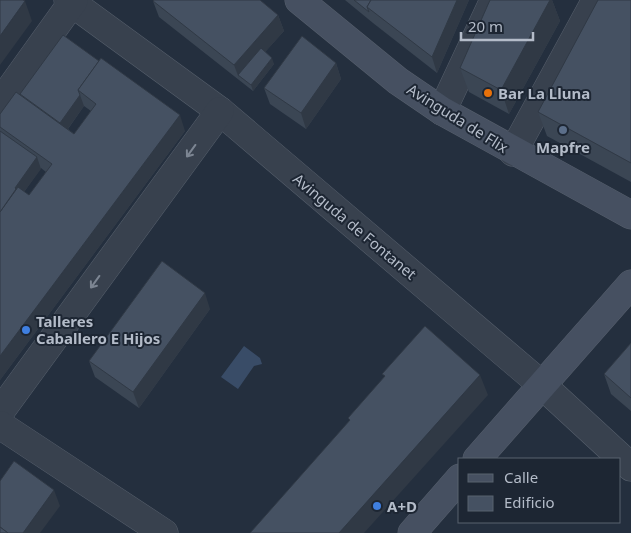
<svg xmlns="http://www.w3.org/2000/svg" width="631" height="533" viewBox="0 0 631 533" font-family="'Noto Sans',sans-serif">
<rect width="100%" height="100%" fill="#242f3e"/>
<!-- water -->
<path fill="#394c67" d="M244,346L260,358L262,364L254,366L238,389L221,377Z"/>
<g fill="none" stroke-linecap="round" stroke-linejoin="round">
<defs>
<g id="street">
<path d="M68,0L220,111L542,385L631,467"/>
<path d="M0,103L74,0"/>
<path d="M442,111L494,0"/>
<path d="M513,152L596,0"/>
<path d="M0,412L220,111"/>
<path d="M0,425L164,533"/>
</g>
<g id="secondary">
<path d="M299,0L398,81L442,111L631,215"/>
<path d="M477,459L631,284"/>
<path d="M412,533L460,478"/>
</g>
</defs>
<!-- street casing -->
<use href="#street" stroke="#565f6c" stroke-width="29"/>
<!-- secondary casing -->
<use href="#secondary" stroke="#565f6c" stroke-width="29"/>
<!-- street -->
<use href="#street" stroke="#38414e" stroke-width="28"/>
<!-- secondary -->
<use href="#secondary" stroke="#465061" stroke-width="28"/>
</g>
<!-- wall -->
<g fill="#3b4654" fill-rule="evenodd">
<path d="M345,0H469L437,73L373,23Z"/>
<path d="M490,0H552L560,21L509,114L469,92L460,68Z"/>
<path d="M631,0V182L547,136L538,112Z"/>
<path d="M153,1L278,15L284,31L265,52L274,64L253,91L159,17Z"/>
<path d="M63,35L185,131L0,380V114L20,94ZM84,106L91,111L74,134L68,129ZM41,168L46,172L29,195L24,192Z"/>
<path d="M336,63L341,79L306,129L270,104L264,88Z"/>
<path d="M210,309L139,408L95,377L89,361Z"/>
<path d="M631,343V411L611,394L604,374Z"/>
</g>
<!-- shaded-wall -->
<g fill="#303945">
<path d="M457,0H469L437,73L432,57Z"/>
<path d="M550,0H552L560,21L509,114L501,90Z"/>
<path d="M25,1L32,21L0,65V36Z"/>
<path d="M278,15L284,31L242,78L238,75L240,81L234,65Z"/>
<path d="M272,58L274,64L253,91L251,85Z"/>
<path d="M336,63L341,79L306,129L301,113Z"/>
<path d="M80,95L84,106L62,137L58,126Z"/>
<path d="M180,115L185,131L0,380V356Z"/>
<path d="M37,157L41,169L21,196L15,188Z"/>
<path d="M205,293L210,309L139,408L133,392Z"/>
<path d="M480,375L488,395L364,533H339Z"/>
<path d="M54,490L60,506L40,533H23Z"/>
</g>
<!-- building -->
<g fill="#455162" stroke="#303945">
<path d="M0,0H23L25,1L0,36Z"/>
<path d="M154,0H260L278,15L234,65L153,1Z"/>
<path d="M354,0H371L367,7L369,12Z"/>
<path d="M371,0H457L432,57L367,7Z"/>
<path d="M490,0H550L501,90L460,68Z"/>
<path d="M598,0H631V163L538,112Z"/>
<path d="M63,35L99,61L78,90L80,95L60,123L20,94Z"/>
<path d="M302,36L336,63L301,113L264,88Z"/>
<path d="M261,48L272,58L251,85L238,75Z"/>
<path d="M101,58L180,115L0,356V212L18,187L29,195L52,164L0,127V114L16,92L74,134L96,104L78,90Z"/>
<path d="M0,131L37,157L15,188L16,189L0,212Z"/>
<path d="M162,261L205,293L133,392L89,361Z"/>
<path d="M425,326L480,375L339,533H250L350,420L348,418L385,376L382,374Z"/>
<path d="M631,343V398L604,374Z"/>
<path d="M14,461L54,490L23,533H8L0,527V481Z"/>
<path d="M0,527L8,533H0Z"/>
</g>
<!-- one-way arrows -->
<defs><path id="oneway-shaft" d="M-6 0H5M1.5-3L5.5 0L1.5 3" fill="none" stroke-width="1.6" stroke-linecap="round" stroke-linejoin="round" transform="scale(1.25)"/></defs>
<g stroke="#7c8592">
<use href="#oneway-shaft" transform="translate(191 151) rotate(126)"/>
<use href="#oneway-shaft" transform="translate(95 282) rotate(126)"/>
</g>
<!-- markers -->
<circle fill="#e8710a" stroke="#1d2633" stroke-width="2" cx="488" cy="93" r="5"/>
<circle fill="#5c6f8a" stroke="#1d2633" stroke-width="2" cx="563" cy="130" r="5"/>
<g fill="#3f7fe0" stroke="#1d2633" stroke-width="2">
<circle cx="26" cy="330" r="5"/>
<circle cx="377" cy="506" r="5"/>
</g>
<g text-anchor="middle" dominant-baseline="central" stroke-width="4" stroke-linejoin="round" paint-order="stroke">
<!-- poi labels -->
<g font-size="15" font-weight="bold" fill="#b4bcc9" stroke="#1d2633" text-anchor="start">
<text x="498" y="93">Bar La Lluna</text>
<text x="563" y="147" text-anchor="middle">Mapfre</text>
<text x="36" y="321">Talleres<tspan x="36" dy="17">Caballero E Hijos</tspan></text>
<text x="387" y="506">A+D</text>
</g>
<!-- street labels -->
<g font-size="15" fill="#b4bcc9" stroke="#1d2633">
<text transform="translate(458 118) rotate(32)">Avinguda de Flix</text>
<text transform="translate(355 226) rotate(40)">Avinguda de Fontanet</text>
</g>
</g>
<!-- legend -->
<rect x="458" y="458" width="162" height="65" fill="#1d2633" stroke="#59626f"/>
<rect x="468" y="474" width="25" height="8" fill="#465061" stroke="#59626f"/>
<text x="504" y="483" font-size="15" fill="#b4bcc9">Calle</text>
<rect x="468" y="496" width="25" height="15" fill="#455162" stroke="#59626f"/>
<text x="504" y="508" font-size="15" fill="#b4bcc9">Edificio</text>
<!-- scale -->
<path d="M461 32v8h72v-8" fill="none" stroke="#b4bcc9" stroke-width="2.5"/>
<text x="468" y="32" font-size="15" fill="#b4bcc9" stroke="#1d2633" stroke-width="4" paint-order="stroke">20 m</text>
</svg>
